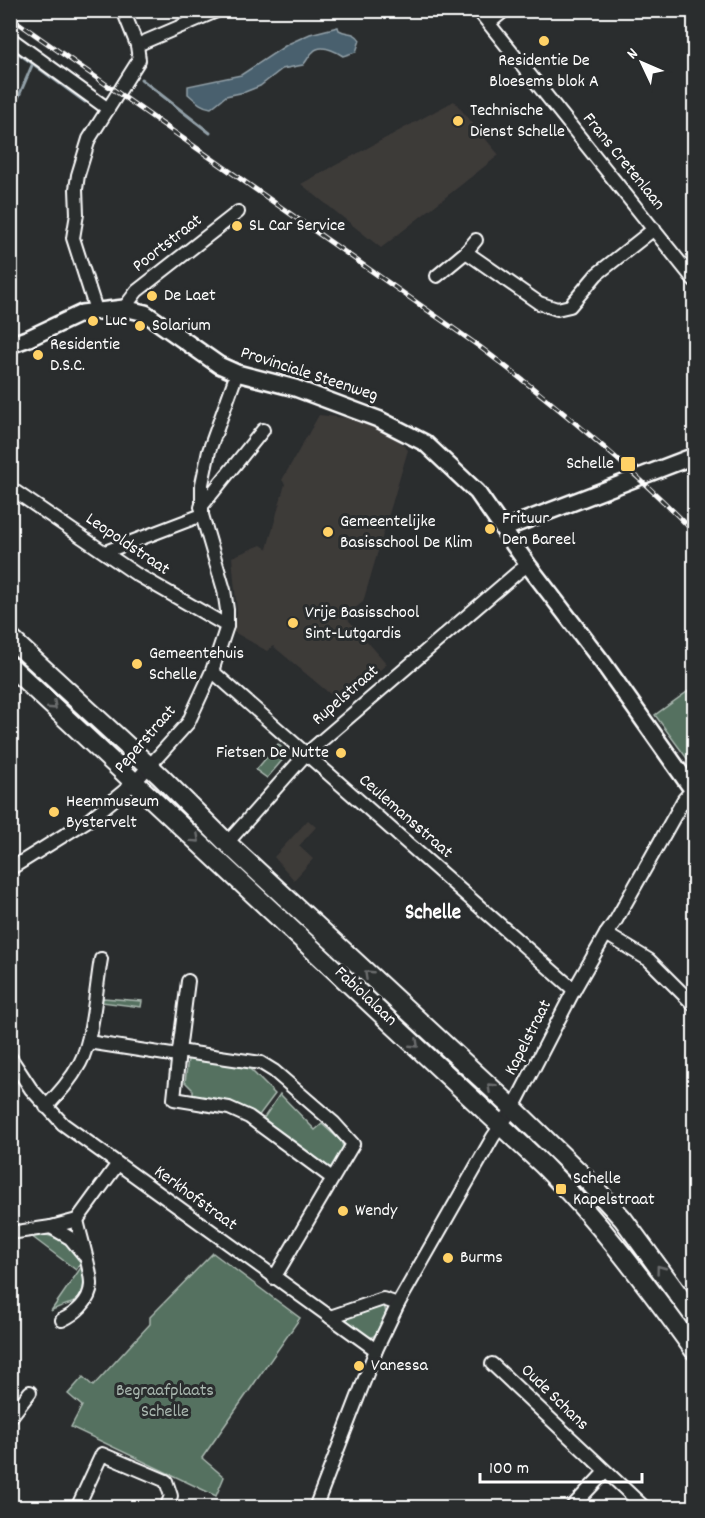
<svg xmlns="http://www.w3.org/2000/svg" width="705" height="1518" viewBox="0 0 705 1518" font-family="Dekko,sans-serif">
<rect width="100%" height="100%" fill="#2a2d2e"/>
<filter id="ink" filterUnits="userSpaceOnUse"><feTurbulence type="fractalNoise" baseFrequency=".0167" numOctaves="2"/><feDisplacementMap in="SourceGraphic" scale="12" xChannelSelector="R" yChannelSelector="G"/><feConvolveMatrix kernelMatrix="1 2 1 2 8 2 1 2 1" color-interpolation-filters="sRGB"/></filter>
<g filter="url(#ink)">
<!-- built -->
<g fill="#3d3a39">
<path d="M454,101L499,155L381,248L301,184Z"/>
<path d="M319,415L364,420L381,427L385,433L399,441L408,450L363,602L345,616L387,664L342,704L273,646L267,651L234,632L237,613L232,557L261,545L267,549L285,484L282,480Z"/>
<path d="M308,820L316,827L299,846L313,859L294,880L274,857Z"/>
</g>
<!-- green -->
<g fill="#557160" stroke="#aab8b0" stroke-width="1.5">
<path d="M694,687V768L655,715Z"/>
<path d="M278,744L284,750L285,757L267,778L256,770Z"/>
<path d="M103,998L142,1001L141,1007L101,1002Z"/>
<path d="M188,1058L247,1066L275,1094L257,1118L241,1106L193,1095V1090L185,1082Z"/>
<path d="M280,1094L315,1130L322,1124L341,1141L344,1150L331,1169L327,1170L261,1122Z"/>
<path d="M31,1234C52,1232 72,1244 81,1263L76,1270L31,1236Z"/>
<path d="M213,1253L300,1318L202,1458L224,1477L216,1496L71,1427L82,1406L68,1394L83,1377L93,1386L150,1324V1317Z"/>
<path d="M82,1266C85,1280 86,1299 69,1304C63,1306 57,1307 51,1311Z"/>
<path d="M383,1305C391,1315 380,1335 369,1338L348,1325L345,1317Z"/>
</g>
<!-- water -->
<path fill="#4a616e" stroke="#92a0a8" stroke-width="1.5" d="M338,27L339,30C347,35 355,31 360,40L356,52L343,56C335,51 321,43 313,52C309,55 307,61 303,65L282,69L260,86L245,92L226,96L211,108C201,107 195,100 188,94V86L241,75L288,44L310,34Z"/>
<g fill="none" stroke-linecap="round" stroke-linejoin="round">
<!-- stream -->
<g stroke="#92a0a8" stroke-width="3">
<path d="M10,47L85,102"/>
<path d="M141,79L210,133"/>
<path d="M10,117L33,63"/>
</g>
<defs>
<g id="minor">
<path d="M478,10L694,280"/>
<path d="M489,23L505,10"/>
<path d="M10,38L108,109"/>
<path d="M137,45L219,10"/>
<path d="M466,252L476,240"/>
<path d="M437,276L466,252L539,303L557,309L570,306L597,274L654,229"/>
<path d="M124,308L137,291L238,212"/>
<path d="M96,310L73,238L77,214L76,189L78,175L89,139L139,60L137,45L123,10"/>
<path d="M10,488L136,574L227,626"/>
<path d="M201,507L263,430"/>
<path d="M105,552L202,515"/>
<path d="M212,671L574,990"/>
<path d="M227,843L306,754L518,572L528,565"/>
<path d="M10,869L90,819L134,783L188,723L212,671L227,626V610L224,590L202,515V484L209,451L237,373"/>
<path d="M606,934L649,960L694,1005"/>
<path d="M88,1042L178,1056"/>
<path d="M179,1051L188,981"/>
<path d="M10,1057L31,1089L63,1124L376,1350"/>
<path d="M46,1107C59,1093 71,1080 80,1063C93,1039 96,987 101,959"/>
<path d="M51,1227L70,1238L84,1255"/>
<path d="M10,1233L51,1227L77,1220L117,1165"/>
<path d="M274,1278L353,1144L334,1123L274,1071L261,1063L179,1051L174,1099L229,1108L249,1117L332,1178"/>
<path d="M330,1317L383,1299L398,1304"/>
<path d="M62,1320C75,1314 90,1302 91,1285C92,1273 80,1235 77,1220"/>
<path d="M492,1364L645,1508"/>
<path d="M10,1418L30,1392"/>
<path d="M77,1508L102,1454L166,1481L171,1496L166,1508"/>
<path d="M315,1508L376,1350L398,1304L493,1137L513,1108L574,990L606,934L616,920L684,799L693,789"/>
<path d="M571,1508L605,1472"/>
</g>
<g id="tertiary">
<path d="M10,345L29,338L82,313L124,308L145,313L219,365L237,373L295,388L378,419L425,443L477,492L528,565L603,663L694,792"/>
<path d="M503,529L694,456"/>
</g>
<g id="secondary">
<path d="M10,638L160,776L227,843L513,1108L589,1182L623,1219L694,1316"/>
<path d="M10,666L543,1165C600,1222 647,1285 694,1350"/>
</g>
</defs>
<!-- minor casing -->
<use href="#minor" stroke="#fff" stroke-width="16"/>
<!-- tertiary casing -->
<use href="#tertiary" stroke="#fff" stroke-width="20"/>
<!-- secondary casing -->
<use href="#secondary" stroke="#fff" stroke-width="22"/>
<!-- minor -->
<use href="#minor" stroke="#2a2d2e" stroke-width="12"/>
<!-- tertiary -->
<use href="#tertiary" stroke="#2a2d2e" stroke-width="15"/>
<!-- secondary -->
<use href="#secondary" stroke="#2a2d2e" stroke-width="18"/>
<defs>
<path id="rail" d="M10,17L480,347C555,404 628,464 694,532"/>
</defs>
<!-- rail casing -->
<use href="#rail" stroke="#fff" stroke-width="5"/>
<!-- rail -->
<use href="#rail" stroke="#2a2d2e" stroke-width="3" stroke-dasharray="9" stroke-linecap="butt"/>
</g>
<!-- one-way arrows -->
<defs><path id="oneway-chevron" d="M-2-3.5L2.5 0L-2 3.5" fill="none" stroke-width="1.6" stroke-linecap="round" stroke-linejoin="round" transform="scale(1.5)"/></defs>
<g stroke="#6a6c6d">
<use href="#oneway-chevron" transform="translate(53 706) rotate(43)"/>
<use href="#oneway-chevron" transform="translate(196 839) rotate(42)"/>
<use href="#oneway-chevron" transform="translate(368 974) rotate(-137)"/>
<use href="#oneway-chevron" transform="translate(415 1044) rotate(43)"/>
<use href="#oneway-chevron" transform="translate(491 1087) rotate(-137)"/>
<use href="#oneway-chevron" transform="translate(660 1269) rotate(-127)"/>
</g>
</g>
<!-- markers -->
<g fill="#ffd166" stroke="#2a2d2e" stroke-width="2">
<circle cx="544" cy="41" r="6"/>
<circle cx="458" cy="121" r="6"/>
<circle cx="237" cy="226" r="6"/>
<circle cx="152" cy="296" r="6"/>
<circle cx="93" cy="321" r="6"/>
<circle cx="140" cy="326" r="6"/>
<circle cx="38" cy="355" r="6"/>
<rect x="620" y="456" width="16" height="16" rx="3"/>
<circle cx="490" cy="529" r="6"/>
<circle cx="328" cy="532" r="6"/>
<circle cx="293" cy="623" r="6"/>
<circle cx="137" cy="664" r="6"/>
<circle cx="341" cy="753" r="6"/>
<circle cx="54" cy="812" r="6"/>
<rect x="555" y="1183" width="12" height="12" rx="3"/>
<circle cx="343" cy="1211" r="6"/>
<circle cx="448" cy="1258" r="6"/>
<circle cx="359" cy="1366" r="6"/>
</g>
<g text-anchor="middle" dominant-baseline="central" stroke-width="6" stroke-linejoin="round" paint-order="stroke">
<!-- poi labels -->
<g font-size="18" fill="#fff" stroke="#2a2d2e" text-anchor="start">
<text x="544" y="61" text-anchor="middle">Residentie De<tspan x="544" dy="21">Bloesems blok A</tspan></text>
<text x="470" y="111">Technische<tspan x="470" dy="21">Dienst Schelle</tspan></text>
<text x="249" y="226">SL Car Service</text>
<text x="164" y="296">De Laet</text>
<text x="105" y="321">Luc</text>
<text x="152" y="326">Solarium</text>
<text x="50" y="345">Residentie<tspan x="50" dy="21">D.S.C.</tspan></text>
<text x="614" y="464" text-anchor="end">Schelle</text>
<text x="502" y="519">Frituur<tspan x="502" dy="21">Den Bareel</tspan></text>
<text x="340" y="522">Gemeentelijke<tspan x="340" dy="21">Basisschool De Klim</tspan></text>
<text x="305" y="613">Vrije Basisschool<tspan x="305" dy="21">Sint-Lutgardis</tspan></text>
<text x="149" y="654">Gemeentehuis<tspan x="149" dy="21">Schelle</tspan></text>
<text x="329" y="753" text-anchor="end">Fietsen De Nutte</text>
<text x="66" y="802">Heemmuseum<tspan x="66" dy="21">Bystervelt</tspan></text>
<text x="573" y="1179">Schelle<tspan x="573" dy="21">Kapelstraat</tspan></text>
<text x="355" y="1211">Wendy</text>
<text x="460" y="1258">Burms</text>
<text x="371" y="1366">Vanessa</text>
</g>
<!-- street labels -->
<g font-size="18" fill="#fff" stroke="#2a2d2e">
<text transform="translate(623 162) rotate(51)">Frans Cretenlaan</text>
<text transform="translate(168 244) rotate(-38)">Poortstraat</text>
<text transform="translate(309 375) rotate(18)">Provinciale Steenweg</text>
<text transform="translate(127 545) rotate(34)">Leopoldstraat</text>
<text transform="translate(346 696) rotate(-41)">Rupelstraat</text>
<text transform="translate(146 740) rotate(-49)">Peperstraat</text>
<text transform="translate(405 817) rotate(41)">Ceulemansstraat</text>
<text transform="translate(365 997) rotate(43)">Fabiolalaan</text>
<text transform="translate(529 1038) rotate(-63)">Kapelstraat</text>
<text transform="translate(195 1199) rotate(36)">Kerkhofstraat</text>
<text transform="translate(554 1398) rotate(44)">Oude Schans</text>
</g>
<!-- park labels -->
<g font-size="18" fill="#aab8b0" stroke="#2a2d2e">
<text x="165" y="1391">Begraafplaats<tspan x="165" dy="21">Schelle</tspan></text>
</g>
<!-- quarter labels -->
<g font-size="21" font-weight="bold" fill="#fff" stroke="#2a2d2e">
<text x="433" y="914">Schelle</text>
</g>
</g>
<!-- margin -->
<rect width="705" height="1518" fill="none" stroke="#2a2d2e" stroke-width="36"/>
<rect x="18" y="18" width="669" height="1482" fill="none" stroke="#fff" stroke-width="2" filter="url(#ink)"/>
<!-- north arrow -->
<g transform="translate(642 63) rotate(314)" stroke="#2a2d2e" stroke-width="4.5" paint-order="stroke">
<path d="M0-4.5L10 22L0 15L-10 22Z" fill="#ffffff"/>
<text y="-9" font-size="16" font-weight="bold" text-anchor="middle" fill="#ffffff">N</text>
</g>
<!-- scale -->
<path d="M480 1473v9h162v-9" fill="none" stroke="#ffffff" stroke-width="3"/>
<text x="489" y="1473" font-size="18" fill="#ffffff" stroke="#2a2d2e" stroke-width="4.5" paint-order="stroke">100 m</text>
</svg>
